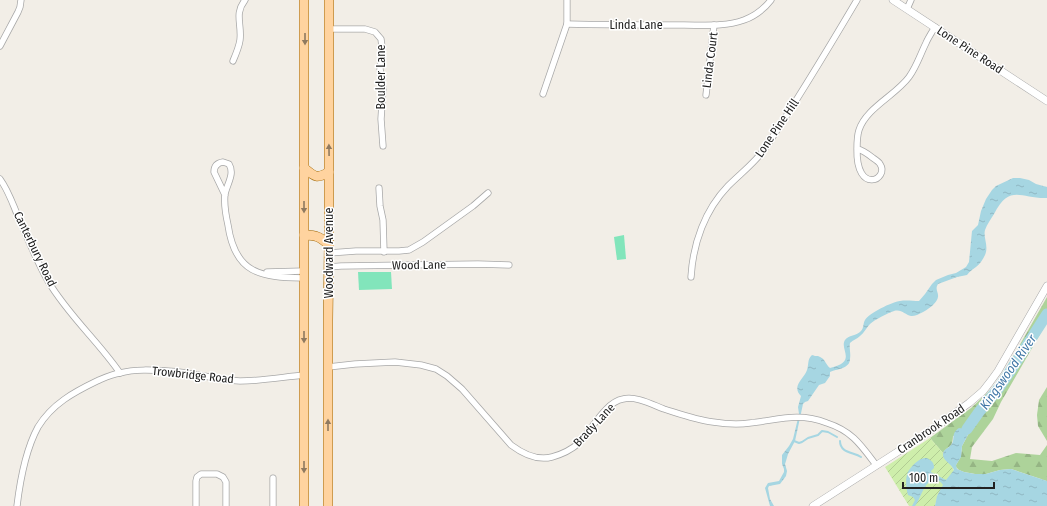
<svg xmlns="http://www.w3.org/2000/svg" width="1047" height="506" viewBox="0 0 1047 506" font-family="'Fira Sans Condensed',sans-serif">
<defs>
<pattern id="forest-firs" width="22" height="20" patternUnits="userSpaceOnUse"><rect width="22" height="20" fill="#add39a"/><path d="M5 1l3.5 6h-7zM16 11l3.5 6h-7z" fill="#95b584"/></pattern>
<pattern id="garden-furrows" width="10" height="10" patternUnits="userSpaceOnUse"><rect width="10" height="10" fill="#ceeeab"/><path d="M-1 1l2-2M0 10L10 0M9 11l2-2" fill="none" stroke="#b1cc93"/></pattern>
<pattern id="water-ripples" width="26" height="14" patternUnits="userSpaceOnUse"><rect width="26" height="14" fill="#a6d6e2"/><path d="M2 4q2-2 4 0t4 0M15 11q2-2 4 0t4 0" fill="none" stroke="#8fb7c2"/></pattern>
</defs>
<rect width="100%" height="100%" fill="#f2eee7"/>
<!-- forest -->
<g fill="url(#forest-firs)">
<path d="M1047,297V322L1001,402L993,419L972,447L970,459L992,461L1016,453L1040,455L1047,445V481L1011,469L1000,470L986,474H975L964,472L959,470L956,467V465L961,456L962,446L969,433L953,436C952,450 949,444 943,453L930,438L971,408L998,383Z"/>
<path d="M1047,387V441L1038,426L1037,415L1039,400Z"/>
</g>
<!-- garden -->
<path fill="url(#garden-furrows)" d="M930,438L943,453C944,461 952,463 954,471L938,494L935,506H909L885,467Z"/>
<!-- pitch -->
<g fill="#82e5bb">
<path d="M624,235L626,259L617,260L614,237Z"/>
<path d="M358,272H391L392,289L359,290Z"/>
</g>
<!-- water -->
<g fill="url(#water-ripples)">
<path d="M1013,178H1020L1029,180L1036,184L1047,187V198C1021,199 1010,183 994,214C991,219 987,224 985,230C983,238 989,246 985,255C983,259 980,264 976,267C972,270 970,271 967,275L957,277L938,284C933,292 944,294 933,305C929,309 916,317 911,316C905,315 902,309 894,311C888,313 874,320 870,324C866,328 864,333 860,336C857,339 853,340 850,343C849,348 851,353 850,359C850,369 836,369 830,372V376L825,383L819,385L808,401L805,402L803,404L795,441L788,454L786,461L785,464L787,471L786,476L780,484L769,486L768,488L770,499L774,506H770L765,488L768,483L779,481L784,472V469L782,464V455L789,446L793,439L799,414L798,407L801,396C791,386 804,379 807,370C809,364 807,360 812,355L815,356H818C826,359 825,364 830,368C858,362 839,349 845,340C848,335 857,336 861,331C864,328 863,323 865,320C869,313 892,302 900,301C906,300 913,301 919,301L925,294L932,284L936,280L948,275L956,273L966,267L969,262L972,231L978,225L981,211L986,199L992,190L996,186Z"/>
<path d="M959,428L967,429L969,430V433L962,446L961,457L956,465L957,469L964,472L975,474H986L1000,470L1011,469L1047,481V506H935L937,496L943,485C941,482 939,480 935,480C924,480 921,499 915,506H912L915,500L913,497L908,495C906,488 905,479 908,472C911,466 923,453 930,460C933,462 934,464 934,468L931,471V472L946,480L954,470C952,464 943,461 943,455C943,449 948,449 951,445C956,440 950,434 959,428Z"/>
</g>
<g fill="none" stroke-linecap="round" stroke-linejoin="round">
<!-- stream -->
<g stroke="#a6d6e2" stroke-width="2">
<path d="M794,441L799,443L802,442L808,438L818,435L822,431L828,432L837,437"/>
<path d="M840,441C840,453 853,452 861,457"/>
</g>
<!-- river -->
<path stroke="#a6d6e2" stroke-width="11" d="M967,429L979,412L998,389L1009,373L1047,314"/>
<defs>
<g id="minor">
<path d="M907,9L911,0"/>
<path d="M567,24C606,25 645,25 684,25C704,25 725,27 744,20C755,16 764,9 771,0"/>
<path d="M329,29H365L375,32L381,39L382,47L380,69L383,89L381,119L383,146"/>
<path d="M0,46L18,12L20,7L21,0"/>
<path d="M233,61C236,54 239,47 240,40C242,24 234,14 245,0"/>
<path d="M543,94L567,24V0"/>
<path d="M706,95L714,25"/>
<path d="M857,149C856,196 890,179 880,164C879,162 876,160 873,158C868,154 863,150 857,149C857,143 857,136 859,130C866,108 896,95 909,77C917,66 920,55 926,43C928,38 932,32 935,27"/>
<path d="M0,179C8,190 12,202 17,214C27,237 36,260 48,281C68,315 98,341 120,373"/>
<path d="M379,188L380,206L383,220L384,252"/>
<path d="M225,195L214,172C214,166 217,163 223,162L229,164C235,174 227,184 225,194C224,202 226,216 228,225C235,274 260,277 304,278"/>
<path d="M329,253L356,251H399L409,250L423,242L473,206L488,193"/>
<path d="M329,267L341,266L478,264L509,265"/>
<path d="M267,272L304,271"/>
<path d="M691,277C693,243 705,210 728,186C741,173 756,162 766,147C798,99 828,49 857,0"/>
<path d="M328,367L355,364L395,362L421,365L436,369L447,376L462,389L511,445C523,454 537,461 552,457C563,454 571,450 579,443C591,431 605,402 623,399C636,396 651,404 664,409C680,414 696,420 713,422C725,424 738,425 750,423C778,420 798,412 827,423C852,431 861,445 876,465"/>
<path d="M17,506C20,481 26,449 38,427C52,404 74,392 97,381C104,378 112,374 120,373C135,369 152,370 168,371C192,372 216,380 240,381C261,381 283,377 304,375"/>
<path d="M196,506V481L197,477L201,474H217L223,477L226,482V506"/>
<path d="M273,506V478"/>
</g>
<g id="tertiary">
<path d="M893,0L1047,101"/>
<path d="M813,506L927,433L969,403L983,391L990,382L998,371L1047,286"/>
</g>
<g id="primary">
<path d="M304,168C315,177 317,179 329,172"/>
<path d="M304,235C317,235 320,237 329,245"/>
<path d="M304,506V0"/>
<path d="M328,506V321L329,245V0"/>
</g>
</defs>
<!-- minor casing -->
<use href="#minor" stroke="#a8a8a8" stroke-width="7"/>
<!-- tertiary casing -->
<use href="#tertiary" stroke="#a8a8a8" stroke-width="8"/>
<!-- primary casing -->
<use href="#primary" stroke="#9e6500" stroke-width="10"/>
<!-- minor -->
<use href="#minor" stroke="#fff" stroke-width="5.5"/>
<!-- tertiary -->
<use href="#tertiary" stroke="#fff" stroke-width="7"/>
<!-- primary -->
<use href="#primary" stroke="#ffd39f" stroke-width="9"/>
</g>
<!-- one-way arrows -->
<defs><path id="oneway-solid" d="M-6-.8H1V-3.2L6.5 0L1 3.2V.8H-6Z"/></defs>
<g fill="#907a60">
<use href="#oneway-solid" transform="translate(305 39) rotate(90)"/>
<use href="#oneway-solid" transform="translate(329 150) rotate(-91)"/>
<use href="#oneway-solid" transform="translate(304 207) rotate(90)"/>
<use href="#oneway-solid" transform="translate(304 337) rotate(90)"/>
<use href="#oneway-solid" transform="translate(328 425) rotate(-90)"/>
<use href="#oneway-solid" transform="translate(304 467) rotate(90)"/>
</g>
<g text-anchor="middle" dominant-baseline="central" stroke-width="3" stroke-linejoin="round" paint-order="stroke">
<!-- street labels -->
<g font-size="12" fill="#212121" stroke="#fff">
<text x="636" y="25">Linda Lane</text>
<text transform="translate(970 50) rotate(33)">Lone Pine Road</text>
<text transform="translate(710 60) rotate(-83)">Linda Court</text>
<text transform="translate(381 77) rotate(-90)">Boulder Lane</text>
<text transform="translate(777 128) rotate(-56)">Lone Pine Hill</text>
<text transform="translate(35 249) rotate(64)">Canterbury Road</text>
<text transform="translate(329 253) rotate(-90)">Woodward Avenue</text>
<text transform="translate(419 265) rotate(-1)">Wood Lane</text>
<text transform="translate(193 375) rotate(6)">Trowbridge Road</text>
<text transform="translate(594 425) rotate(-47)">Brady Lane</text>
<text transform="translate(931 429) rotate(-34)">Cranbrook Road</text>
</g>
<!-- water labels -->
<g font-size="13" font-style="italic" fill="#4178a7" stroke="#fff">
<text transform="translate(1008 372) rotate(-55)">Kingswood River</text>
</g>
</g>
<!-- scale -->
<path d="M903 482v6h91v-6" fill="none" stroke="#212121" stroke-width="2"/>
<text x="909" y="482" font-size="12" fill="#212121" stroke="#ffffff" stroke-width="3" paint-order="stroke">100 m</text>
</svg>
